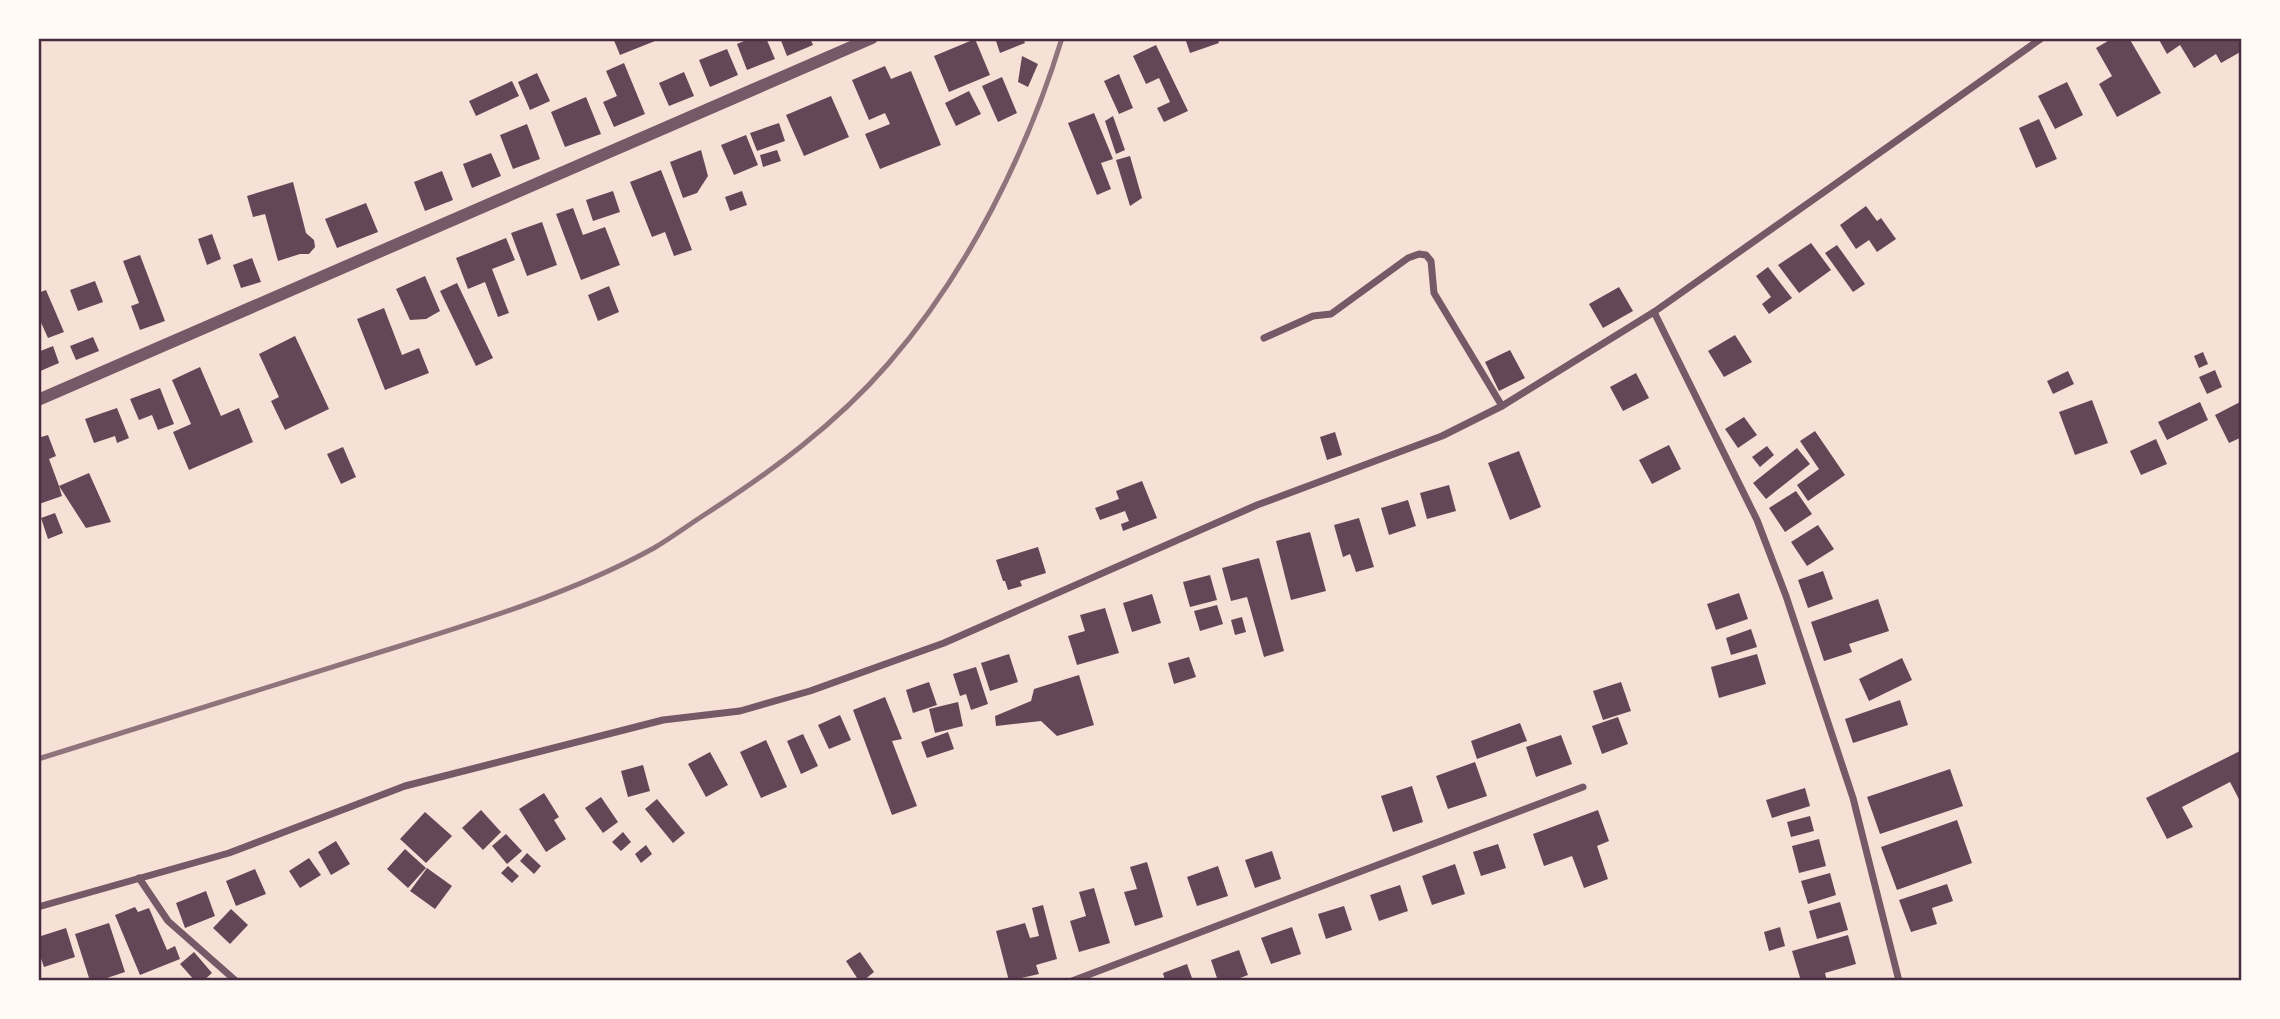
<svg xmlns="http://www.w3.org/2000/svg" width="2280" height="1019" viewBox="0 0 2280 1019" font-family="'IBM Plex Sans',sans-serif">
<rect width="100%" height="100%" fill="#f7e1d7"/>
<!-- building -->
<g fill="#644757">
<path d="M613,38H660V39L620,55Z"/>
<path d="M751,38H766L775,59L747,70L737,44Z"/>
<path d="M780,38H810L813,45L787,56Z"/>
<path d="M995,38H1023L1025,43L1000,53Z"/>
<path d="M1185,38H1217L1219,43L1190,53Z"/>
<path d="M2113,38H2129L2161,93L2117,117L2099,84L2112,76L2096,48Z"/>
<path d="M2158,38H2242V51L2221,63L2216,54L2194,68L2180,45L2167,54Z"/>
<path d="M975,39L990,75L949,92L934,56Z"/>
<path d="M1156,45L1188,111L1164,122L1157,108L1170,102L1159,78L1146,84L1133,56Z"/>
<path d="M727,49L738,75L710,87L699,60Z"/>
<path d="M1022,56L1038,64L1028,87L1018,82Z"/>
<path d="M624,63L645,114L614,127L603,102L617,96L606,71Z"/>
<path d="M885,66L891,79L911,71L941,145L880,169L865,134L890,124L885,113L869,120L852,80Z"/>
<path d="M684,72L694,96L669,106L659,83Z"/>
<path d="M537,73L550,101L530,110L518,82Z"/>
<path d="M1119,74L1133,108L1119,114L1104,81Z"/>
<path d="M1002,77L1017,113L998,122L982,86Z"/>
<path d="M512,81L519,96L476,116L469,101Z"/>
<path d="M2067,82L2083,115L2055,129L2038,96Z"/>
<path d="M969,91L981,114L956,126L945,103Z"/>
<path d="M831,96L849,137L804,156L786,115Z"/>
<path d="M586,97L601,134L565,147L551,112Z"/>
<path d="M1094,113L1113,159L1101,163L1111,189L1097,195L1068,123Z"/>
<path d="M1113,116L1125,150L1116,154L1105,121Z"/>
<path d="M2039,119L2057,159L2036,168L2019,128Z"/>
<path d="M779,123L785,141L757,151L750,133Z"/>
<path d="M527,124L540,159L513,169L500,135Z"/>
<path d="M746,135L758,165L734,175L721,145Z"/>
<path d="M701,150L708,176L697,193L683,198L670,162Z"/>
<path d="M777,150L781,161L763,167L760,155Z"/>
<path d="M491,153L501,176L472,188L463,164Z"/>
<path d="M1130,156L1142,198L1130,206L1116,160Z"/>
<path d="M661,170L692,250L674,256L665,232L652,237L630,182Z"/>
<path d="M442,171L453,200L425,211L414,182Z"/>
<path d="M293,182L306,233L314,240L315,247L309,254H300L278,261L265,214L253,217L247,196Z"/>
<path d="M613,191L620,212L593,221L586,200Z"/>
<path d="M742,191L747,205L730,211L725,197Z"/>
<path d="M366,203L378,232L337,248L325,219Z"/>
<path d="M1866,206L1877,221L1881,218L1896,239L1877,252L1869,240L1856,249L1840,225Z"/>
<path d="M573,208L583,235L605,227L620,265L581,280L556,214Z"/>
<path d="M542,222L557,265L527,276L511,233Z"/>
<path d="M212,234L221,259L207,265L198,239Z"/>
<path d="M506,238L515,260L492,269L509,313L498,317L485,282L468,289L456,258Z"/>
<path d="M1811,243L1831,270L1799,293L1778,265Z"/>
<path d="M1837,245L1865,284L1853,292L1825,253Z"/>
<path d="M140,255L165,321L140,330L131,306L139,303L123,261Z"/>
<path d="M252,258L261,282L241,288L233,265Z"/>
<path d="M1768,267L1792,298L1769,314L1762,304L1771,297L1756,276Z"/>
<path d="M425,276L440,311L426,319L410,320L396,289Z"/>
<path d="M95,281L103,302L78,311L70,290Z"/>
<path d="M457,283L493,358L476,366L440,291Z"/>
<path d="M609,286L619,312L598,321L588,295Z"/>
<path d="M1619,287L1633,311L1603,328L1589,304Z"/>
<path d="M46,290L64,332L48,338L38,316V293Z"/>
<path d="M384,308L402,355L419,348L429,373L385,390L357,319Z"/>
<path d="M1735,335L1752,362L1724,377L1708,351Z"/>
<path d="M295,336L329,409L285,430L271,401L279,397L259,354Z"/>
<path d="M93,337L99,351L76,360L70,346Z"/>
<path d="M53,346L59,363L38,372V352Z"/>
<path d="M1510,350L1525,378L1499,391L1485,362Z"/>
<path d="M2203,352L2208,364L2199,368L2194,356Z"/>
<path d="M200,367L221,416L239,408L253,442L189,470L173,432L191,424L172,380Z"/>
<path d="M2215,370L2222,387L2207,394L2199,377Z"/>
<path d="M2068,371L2074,384L2053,394L2047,381Z"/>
<path d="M1636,373L1649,398L1623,411L1610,387Z"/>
<path d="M160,388L174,424L158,430L152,415L139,420L130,399Z"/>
<path d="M2092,400L2108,443L2075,455L2059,412Z"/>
<path d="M2242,401V437L2229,443L2215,415Z"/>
<path d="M2200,402L2208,420L2167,440L2158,422Z"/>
<path d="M117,408L129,438L117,443L115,436L94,443L85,419Z"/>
<path d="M1744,417L1757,435L1738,448L1725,429Z"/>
<path d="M1815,431L1845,475L1808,501L1797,485L1819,469L1800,441Z"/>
<path d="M1335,432L1342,455L1327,460L1320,437Z"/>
<path d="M48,435L56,456L49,459L59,486L89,473L111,522L86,528L59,486L62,496L39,504L38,438Z"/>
<path d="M2156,439L2167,464L2141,475L2130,451Z"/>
<path d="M1669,445L1681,469L1652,484L1639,460Z"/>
<path d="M1767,446L1774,455L1760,467L1752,457Z"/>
<path d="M343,447L356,477L341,484L327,454Z"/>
<path d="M1797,448L1810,464L1766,499L1753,483Z"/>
<path d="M1519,451L1541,507L1510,520L1488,463Z"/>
<path d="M1142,481L1157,518L1123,531L1121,524L1129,521L1125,511L1100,520L1095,508L1119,499L1116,491Z"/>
<path d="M1449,485L1456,511L1427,519L1420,493Z"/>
<path d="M1796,491L1812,514L1785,532L1769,508Z"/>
<path d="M1408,500L1416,526L1389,535L1381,508Z"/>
<path d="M55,513L63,533L48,539L41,518Z"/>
<path d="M1359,518L1374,567L1356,572L1350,554L1343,557L1334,525Z"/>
<path d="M1818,525L1834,549L1807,566L1791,542Z"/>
<path d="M1310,532L1326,591L1291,600L1276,541Z"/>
<path d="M1038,547L1046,573L1020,581L1022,586L1008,590L1005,581H1003L996,560Z"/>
<path d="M1259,558L1284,651L1264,657L1247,597L1231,601L1222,568Z"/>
<path d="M1823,571L1833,599L1808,608L1798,580Z"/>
<path d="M1210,575L1217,600L1190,607L1183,582Z"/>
<path d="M1739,593L1748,619L1716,630L1707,604Z"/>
<path d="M1152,594L1161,623L1132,632L1123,603Z"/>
<path d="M1878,599L1889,631L1849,644L1852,652L1824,661L1811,622Z"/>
<path d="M1217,605L1223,624L1200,631L1194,611Z"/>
<path d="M1105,608L1119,653L1077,665L1068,636L1085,631L1080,615Z"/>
<path d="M1242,617L1246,632L1235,635L1231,620Z"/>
<path d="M1751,629L1757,647L1731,655L1726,638Z"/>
<path d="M1009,654L1018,682L990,691L981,663Z"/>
<path d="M1757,654L1766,684L1719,698L1711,667Z"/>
<path d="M1189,657L1196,677L1174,684L1168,663Z"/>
<path d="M1902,658L1912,680L1869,701L1859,679Z"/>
<path d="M976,667L988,704L971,710L966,694L960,696L953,674Z"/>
<path d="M1079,675L1094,725L1057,736L1041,721L996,726L995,716L1031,701L1034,689Z"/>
<path d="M929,682L937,705L913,713L906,690Z"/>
<path d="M1621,682L1631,711L1603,720L1593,691Z"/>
<path d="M885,697L902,739L892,741L917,806L892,815L853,710Z"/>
<path d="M1900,700L1908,725L1853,743L1845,719Z"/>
<path d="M958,702L963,726L935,733L929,709Z"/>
<path d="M840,715L851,740L829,749L818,725Z"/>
<path d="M1618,717L1628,744L1602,754L1592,726Z"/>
<path d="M1520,723L1527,741L1477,759L1471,741Z"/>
<path d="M948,732L954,749L927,758L921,742Z"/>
<path d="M803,734L818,766L801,774L787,741Z"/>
<path d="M1561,735L1572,764L1536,777L1526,747Z"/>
<path d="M766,740L787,787L761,798L740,752Z"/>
<path d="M2242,750V805L2230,782L2182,807L2193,827L2167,839L2146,798Z"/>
<path d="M710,752L728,785L706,797L688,764Z"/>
<path d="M1475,762L1487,796L1448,809L1436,776Z"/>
<path d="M643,765L650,791L628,797L621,771Z"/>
<path d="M1950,769L1963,806L1880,834L1867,797Z"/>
<path d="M1412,786L1423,822L1393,832L1381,796Z"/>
<path d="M1805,788L1810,806L1772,818L1766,800Z"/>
<path d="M544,793L559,817L554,820L566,839L546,852L519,809Z"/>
<path d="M601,797L618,822L603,833L585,808Z"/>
<path d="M657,799L685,833L673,843L645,809Z"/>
<path d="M481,810L501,832L483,850L462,828Z"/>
<path d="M1598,810L1609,841L1597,846L1608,879L1584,888L1572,856L1544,866L1533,834Z"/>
<path d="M425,812L452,836L426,863L400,839Z"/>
<path d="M1810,816L1814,831L1791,837L1787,822Z"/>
<path d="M1957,820L1972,863L1897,890L1881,847Z"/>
<path d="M623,832L631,842L621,851L612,842Z"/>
<path d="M506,834L522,851L507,864L492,846Z"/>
<path d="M1819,839L1826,866L1799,873L1792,846Z"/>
<path d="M336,841L350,864L331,875L318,852Z"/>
<path d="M1498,844L1506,868L1481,876L1473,852Z"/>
<path d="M646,845L652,854L641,863L635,854Z"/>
<path d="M405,849L426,868L408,888L387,869Z"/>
<path d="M1272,851L1281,879L1255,888L1245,860Z"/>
<path d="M527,853L541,866L534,874L520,861Z"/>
<path d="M309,858L321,875L300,888L289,871Z"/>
<path d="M1147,862L1163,917L1135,926L1124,892L1137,889L1130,867Z"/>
<path d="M1455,864L1465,894L1432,905L1422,876Z"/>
<path d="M508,866L519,876L512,883L501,873Z"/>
<path d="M1218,866L1228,896L1197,906L1187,877Z"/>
<path d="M427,868L452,886L435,909L410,891Z"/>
<path d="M255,869L266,894L236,906L226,881Z"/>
<path d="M1830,873L1836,895L1808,904L1801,881Z"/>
<path d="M1947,884L1953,901L1932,908L1937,924L1911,932L1899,900Z"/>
<path d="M1400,885L1408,911L1379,921L1370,895Z"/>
<path d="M1094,888L1110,943L1079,952L1070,921L1086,916L1079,892Z"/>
<path d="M206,891L215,916L185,928L176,903Z"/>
<path d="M1840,902L1848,930L1817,939L1809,911Z"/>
<path d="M1043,905L1057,959L1036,965L1039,974L1009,981L996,931L1025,923L1030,938L1039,936L1032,908Z"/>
<path d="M1344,906L1352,930L1326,939L1318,914Z"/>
<path d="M135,907L138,912L149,908L167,950L175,946L180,959L140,975L115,915Z"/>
<path d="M231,909L248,925L230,944L213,928Z"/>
<path d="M109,923L125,972L98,981H90L75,934Z"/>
<path d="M1292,927L1301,954L1271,964L1261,938Z"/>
<path d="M1780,927L1785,946L1769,951L1764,932Z"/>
<path d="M66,928L75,957L44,967L38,950V937Z"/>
<path d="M1848,935L1856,964L1825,973L1827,981H1801L1792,951Z"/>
<path d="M1239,950L1248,975L1232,981H1218L1211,960Z"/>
<path d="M194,952L212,973L203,981H195L180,964Z"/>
<path d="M860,952L874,972L863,981H859L846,961Z"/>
<path d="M1187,964L1193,981H1165L1163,973Z"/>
</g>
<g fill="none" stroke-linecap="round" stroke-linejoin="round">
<!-- minor -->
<g stroke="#755966" stroke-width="7">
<path d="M1654,312L1757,520L1786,596L1853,798L1899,981"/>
<path d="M1264,338L1313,316L1331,314L1408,258L1419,254L1426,255L1431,261L1434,293L1502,406"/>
<path d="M139,878L168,921L236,981"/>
<path d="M38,907L229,853L405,786L663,720L740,711L810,691L944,643L1257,505L1442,436L1502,406L1654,312L2042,38"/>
<path d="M1072,981L1583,787"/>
</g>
<!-- tertiary -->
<path stroke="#755966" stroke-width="12" d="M38,400L872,38"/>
<!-- rail -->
<path stroke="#8f747c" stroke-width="5" d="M38,759C150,724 262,689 374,654C467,625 569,595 654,548C671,538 687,526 704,515C771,472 835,425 888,364C967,273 1027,153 1062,38"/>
</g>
<!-- border -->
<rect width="2280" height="1019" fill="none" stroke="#fffaf5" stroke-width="80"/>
<rect x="40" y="40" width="2200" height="939" fill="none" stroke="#4a2c40" stroke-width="2.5"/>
</svg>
